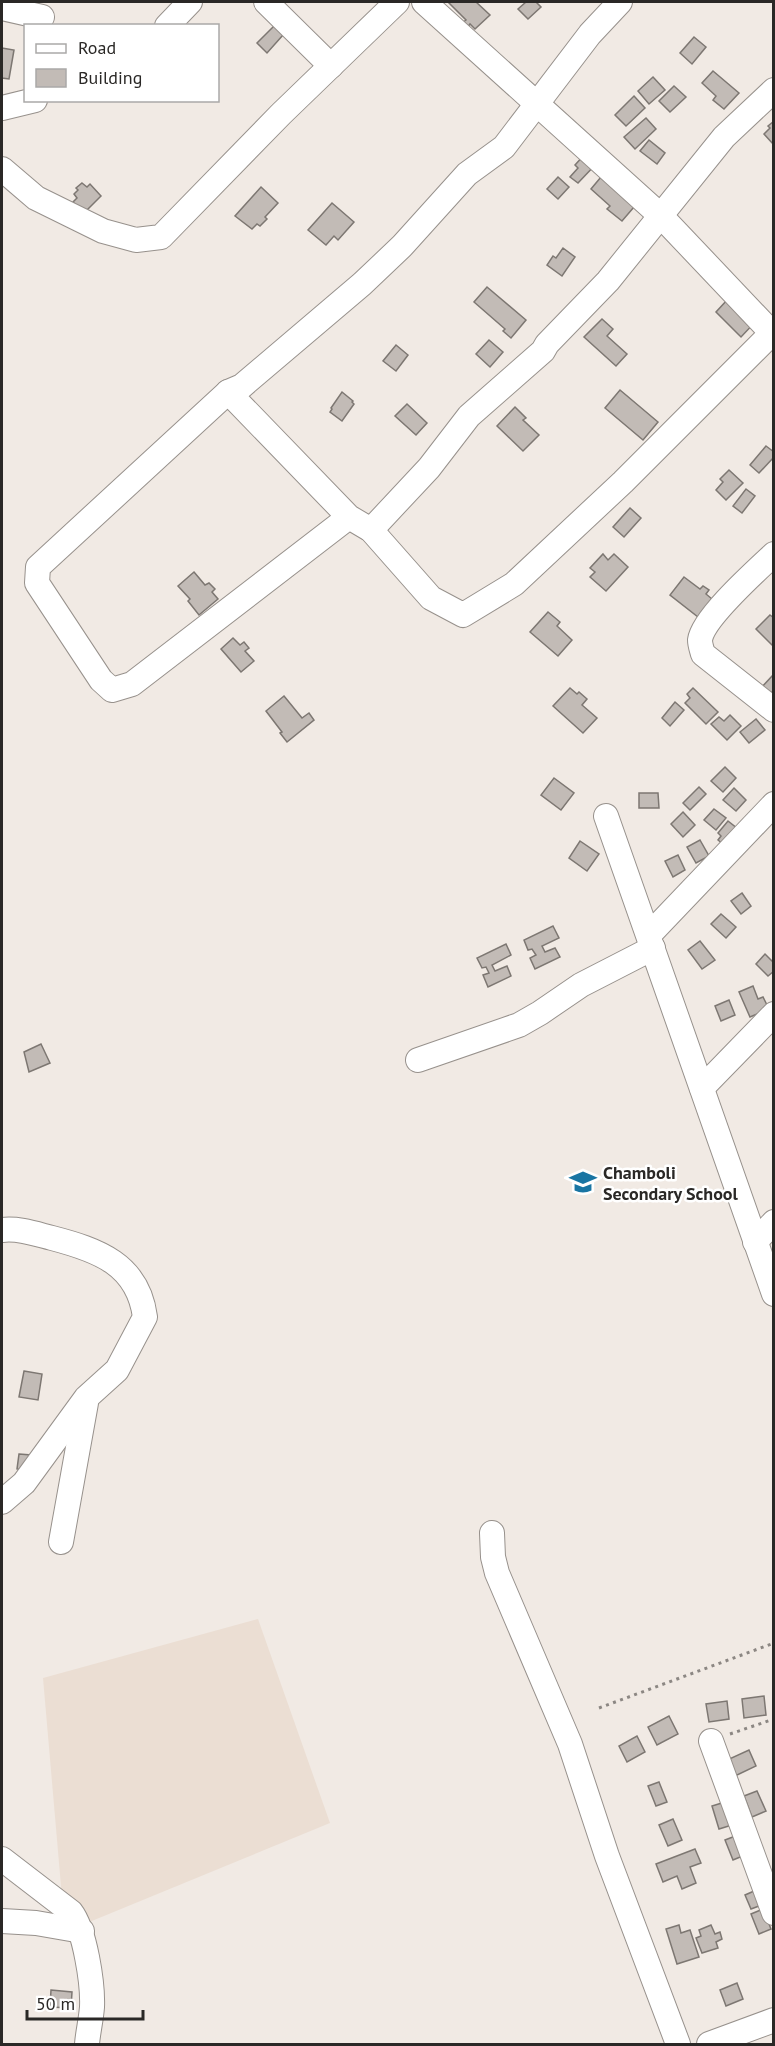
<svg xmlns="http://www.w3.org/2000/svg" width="775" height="2046" viewBox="0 0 775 2046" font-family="'PT Sans',sans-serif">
<rect width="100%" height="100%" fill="#f1eae4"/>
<!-- built -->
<path fill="#ebded3" d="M258,1619L330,1823L65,1932L43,1678Z"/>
<!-- building -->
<g fill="#c2bbb6" stroke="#7d7772" stroke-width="1.5">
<path d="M448,2H476L490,15L475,29L470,24L467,28L462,23L466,20Z"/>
<path d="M526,2H536L541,7L528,19L518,9Z"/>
<path d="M274,26L283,35L267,53L257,43Z"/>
<path d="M694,37L706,47L692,64L680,53Z"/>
<path d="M2,48L14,50L9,79L2,78Z"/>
<path d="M713,71L739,93L724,109L713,100L716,96L702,83Z"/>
<path d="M653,77L665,90L649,104L638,91Z"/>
<path d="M674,86L686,97L670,112L659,101Z"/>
<path d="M634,96L645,108L626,126L615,115Z"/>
<path d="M646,118L656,129L635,149L624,137Z"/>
<path d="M774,121V145L764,134L770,128L768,126Z"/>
<path d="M649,140L665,153L657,164L640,151Z"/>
<path d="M585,154L596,164L578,183L570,177L578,168L575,165Z"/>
<path d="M606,171L640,200L622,221L607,209L610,206L591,189Z"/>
<path d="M558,177L569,187L558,199L547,189Z"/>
<path d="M82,183L87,187L90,184L101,196L84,213L73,202L77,198L74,194L78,190L76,188Z"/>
<path d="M261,187L278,203L265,217L267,219L260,226L257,224L252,229L235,216Z"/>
<path d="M332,203L354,222L338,240L334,236L326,245L308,230Z"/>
<path d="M563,248L575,257L562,276L547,265L553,256L556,258Z"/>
<path d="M487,287L526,320L511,338L503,331L505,329L474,302Z"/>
<path d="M728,299L758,319L741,337L716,312Z"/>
<path d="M602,319L613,329L607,336L627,354L616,366L584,337Z"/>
<path d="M489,340L503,352L490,367L476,354Z"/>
<path d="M396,345L408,355L396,371L383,361Z"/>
<path d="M620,390L658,422L643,440L605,408Z"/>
<path d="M342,392L353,401L352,402L354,404L342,421L330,412L332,409L331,408Z"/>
<path d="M407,404L427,423L416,435L395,416Z"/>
<path d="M515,407L526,418L523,420L539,435L523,451L497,426Z"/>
<path d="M766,446L774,452V457L759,473L750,465Z"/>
<path d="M729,470L743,483L726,500L716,490L723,482L720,479Z"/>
<path d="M746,489L755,496L742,513L733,506Z"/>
<path d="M630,508L641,518L624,537L613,527Z"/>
<path d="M603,554L608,560L614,554L628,567L606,591L590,577L595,572L590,568Z"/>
<path d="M194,572L205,585L209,583L215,589L212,592L218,599L199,615L188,601L190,599L178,586Z"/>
<path d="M684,577L700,589L703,586L709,590L706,594L712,599L698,617L670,595Z"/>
<path d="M548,612L560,622L557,626L572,640L558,656L530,632Z"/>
<path d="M770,615L774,618V647L756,629Z"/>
<path d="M233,638L240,645L244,642L249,648L245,651L254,661L241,672L221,649Z"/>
<path d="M774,674V690L769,695L761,688Z"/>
<path d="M570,688L577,694L579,692L587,699L582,705L597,718L583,733L553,706Z"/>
<path d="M693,688L718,712L706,724L685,703L690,698L687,694Z"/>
<path d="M284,696L302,718L309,713L314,720L287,742L280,733L282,732L266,711Z"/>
<path d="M675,702L684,710L670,726L662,718Z"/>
<path d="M730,715L741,726L727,740L711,724L719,717L724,721Z"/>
<path d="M756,719L765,730L749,743L740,732Z"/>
<path d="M725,767L736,778L723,792L711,781Z"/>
<path d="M554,778L574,793L561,810L541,795Z"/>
<path d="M699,787L706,794L690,810L683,803Z"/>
<path d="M734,788L746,800L736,811L723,800Z"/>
<path d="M639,793H658L659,808H639Z"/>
<path d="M714,809L726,818L716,830L704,820Z"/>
<path d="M683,812L695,825L683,837L671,824Z"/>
<path d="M728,821L738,829L725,846L718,840L721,836L718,833Z"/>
<path d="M700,840L709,856L696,863L687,847Z"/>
<path d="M580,841L599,854L587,871L569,858Z"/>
<path d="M678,855L685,870L673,877L665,861Z"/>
<path d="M742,893L751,906L741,914L731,901Z"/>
<path d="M721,914L736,927L726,938L711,924Z"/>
<path d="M553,926L559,938L542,946L545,952L555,948L560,957L535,969L530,958L536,955L532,949L528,950L524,940Z"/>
<path d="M700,941L715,960L702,969L688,950Z"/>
<path d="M506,944L511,955L492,965L495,971L507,966L511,976L488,987L483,975L489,973L486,967L482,968L477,958Z"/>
<path d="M765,954L774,963V971L768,976L756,964Z"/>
<path d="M753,986L758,999L763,997L769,1009L750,1017L739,992Z"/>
<path d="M729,1000L735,1015L721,1021L715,1006Z"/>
<path d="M41,1044L50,1063L29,1072L24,1052Z"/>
<path d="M24,1371L42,1374L38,1400L19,1397Z"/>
<path d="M19,1454L31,1455L29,1471L17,1469Z"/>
<path d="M764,1696L766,1715L744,1718L742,1699Z"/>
<path d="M727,1701L729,1719L709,1722L706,1704Z"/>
<path d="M669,1716L678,1734L657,1745L648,1727Z"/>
<path d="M637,1736L645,1752L627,1762L619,1746Z"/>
<path d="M749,1750L756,1766L735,1776L727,1760Z"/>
<path d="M659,1782L667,1802L656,1806L648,1786Z"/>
<path d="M757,1791L766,1811L752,1817L744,1796Z"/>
<path d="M725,1802L732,1825L719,1829L712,1806Z"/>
<path d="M673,1819L682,1840L668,1846L659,1825Z"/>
<path d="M738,1835L745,1855L733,1860L725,1840Z"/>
<path d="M695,1849L701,1863L690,1867L696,1883L682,1889L677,1876L663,1882L656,1864Z"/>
<path d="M761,1888L767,1903L751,1909L745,1895Z"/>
<path d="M763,1909L771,1929L759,1934L751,1914Z"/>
<path d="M679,1925L681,1933L690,1930L699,1957L677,1964L666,1929Z"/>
<path d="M711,1925L715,1934L720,1932L722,1939L716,1942L718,1948L702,1953L696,1938L701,1936L699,1930Z"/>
<path d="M737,1983L743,1999L726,2006L720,1990Z"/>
<path d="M51,1990L72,1992L71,2008L50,2007Z"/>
</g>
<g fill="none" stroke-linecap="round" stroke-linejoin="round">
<defs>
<g id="minor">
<path d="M266,2L331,66"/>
<path d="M424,2L661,216L772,333"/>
<path d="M2,8L42,17"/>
<path d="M167,26L190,2"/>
<path d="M2,108L35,100"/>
<path d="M2,169L36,198L103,231L136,240L161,237L281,114L397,2"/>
<path d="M228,392L242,386L362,284L402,246L467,174L504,147L590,34L620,2"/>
<path d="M349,517L132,684L112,690L101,680L37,583L38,567L228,392L349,517L371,530L431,598L463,615L514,584L623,482L774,331"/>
<path d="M371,530L429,468L469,416L543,351L547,344L608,281L724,137L774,90"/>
<path d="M774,554C756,571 703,618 700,640C700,645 702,650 703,654L774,710"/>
<path d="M606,816L774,1294"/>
<path d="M649,935L774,804"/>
<path d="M418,1060L519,1025L540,1013L581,985L653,948"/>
<path d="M702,1088L774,1014"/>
<path d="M2,1230C19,1228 36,1234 52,1238C98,1250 138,1264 145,1317L117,1370L86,1398L24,1483L2,1502"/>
<path d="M755,1242L774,1222"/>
<path d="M492,1533L493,1557L497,1573L570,1744L607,1856L678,2044"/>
<path d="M61,1542L86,1403"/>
<path d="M711,1741L774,1913"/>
<path d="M2,1859L71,1912C85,1930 93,1984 92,2007C91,2020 88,2032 87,2044"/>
<path d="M2,1921L36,1923L82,1931"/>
<path d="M709,2044L774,2020"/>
</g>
</defs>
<!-- minor casing -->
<use href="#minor" stroke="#97918c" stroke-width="26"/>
<!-- path -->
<g stroke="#8c8783" stroke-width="3" stroke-dasharray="3 4.5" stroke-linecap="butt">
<path d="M599,1708L774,1643"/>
<path d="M730,1734L774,1719"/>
</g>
<!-- minor -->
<use href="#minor" stroke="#fff" stroke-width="24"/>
</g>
<!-- icons -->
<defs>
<symbol id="school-bare" viewBox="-9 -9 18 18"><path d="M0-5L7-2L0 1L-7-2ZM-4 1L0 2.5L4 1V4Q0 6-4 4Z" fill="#1975a3" stroke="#fff" stroke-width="2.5" paint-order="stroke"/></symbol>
</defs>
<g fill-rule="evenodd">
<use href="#school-bare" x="564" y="1163" width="38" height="38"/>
</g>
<g text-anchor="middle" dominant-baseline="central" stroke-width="5" stroke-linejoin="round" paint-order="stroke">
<!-- poi labels -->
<g font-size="18" font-weight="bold" fill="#2a2826" stroke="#fff" text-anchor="start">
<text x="603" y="1172">Chamboli<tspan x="603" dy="21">Secondary School</tspan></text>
</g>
</g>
<!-- border -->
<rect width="775" height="2046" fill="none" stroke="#2a2826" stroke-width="6"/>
<!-- legend -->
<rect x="24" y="24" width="195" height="78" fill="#ffffff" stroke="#aaa9a8" stroke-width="1.5"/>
<rect x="36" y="44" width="30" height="9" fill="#ffffff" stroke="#aaa9a8" stroke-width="1.5"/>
<text x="78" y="54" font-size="18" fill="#2a2826">Road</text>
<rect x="36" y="69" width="30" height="18" fill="#c2bbb6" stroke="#aaa9a8" stroke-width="1.5"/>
<text x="78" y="84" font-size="18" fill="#2a2826">Building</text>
<!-- scale -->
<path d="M27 2010v9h116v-9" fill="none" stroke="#2a2826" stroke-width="3"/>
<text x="36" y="2010" font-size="18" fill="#2a2826" stroke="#ffffff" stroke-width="4.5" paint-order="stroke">50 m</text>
</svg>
